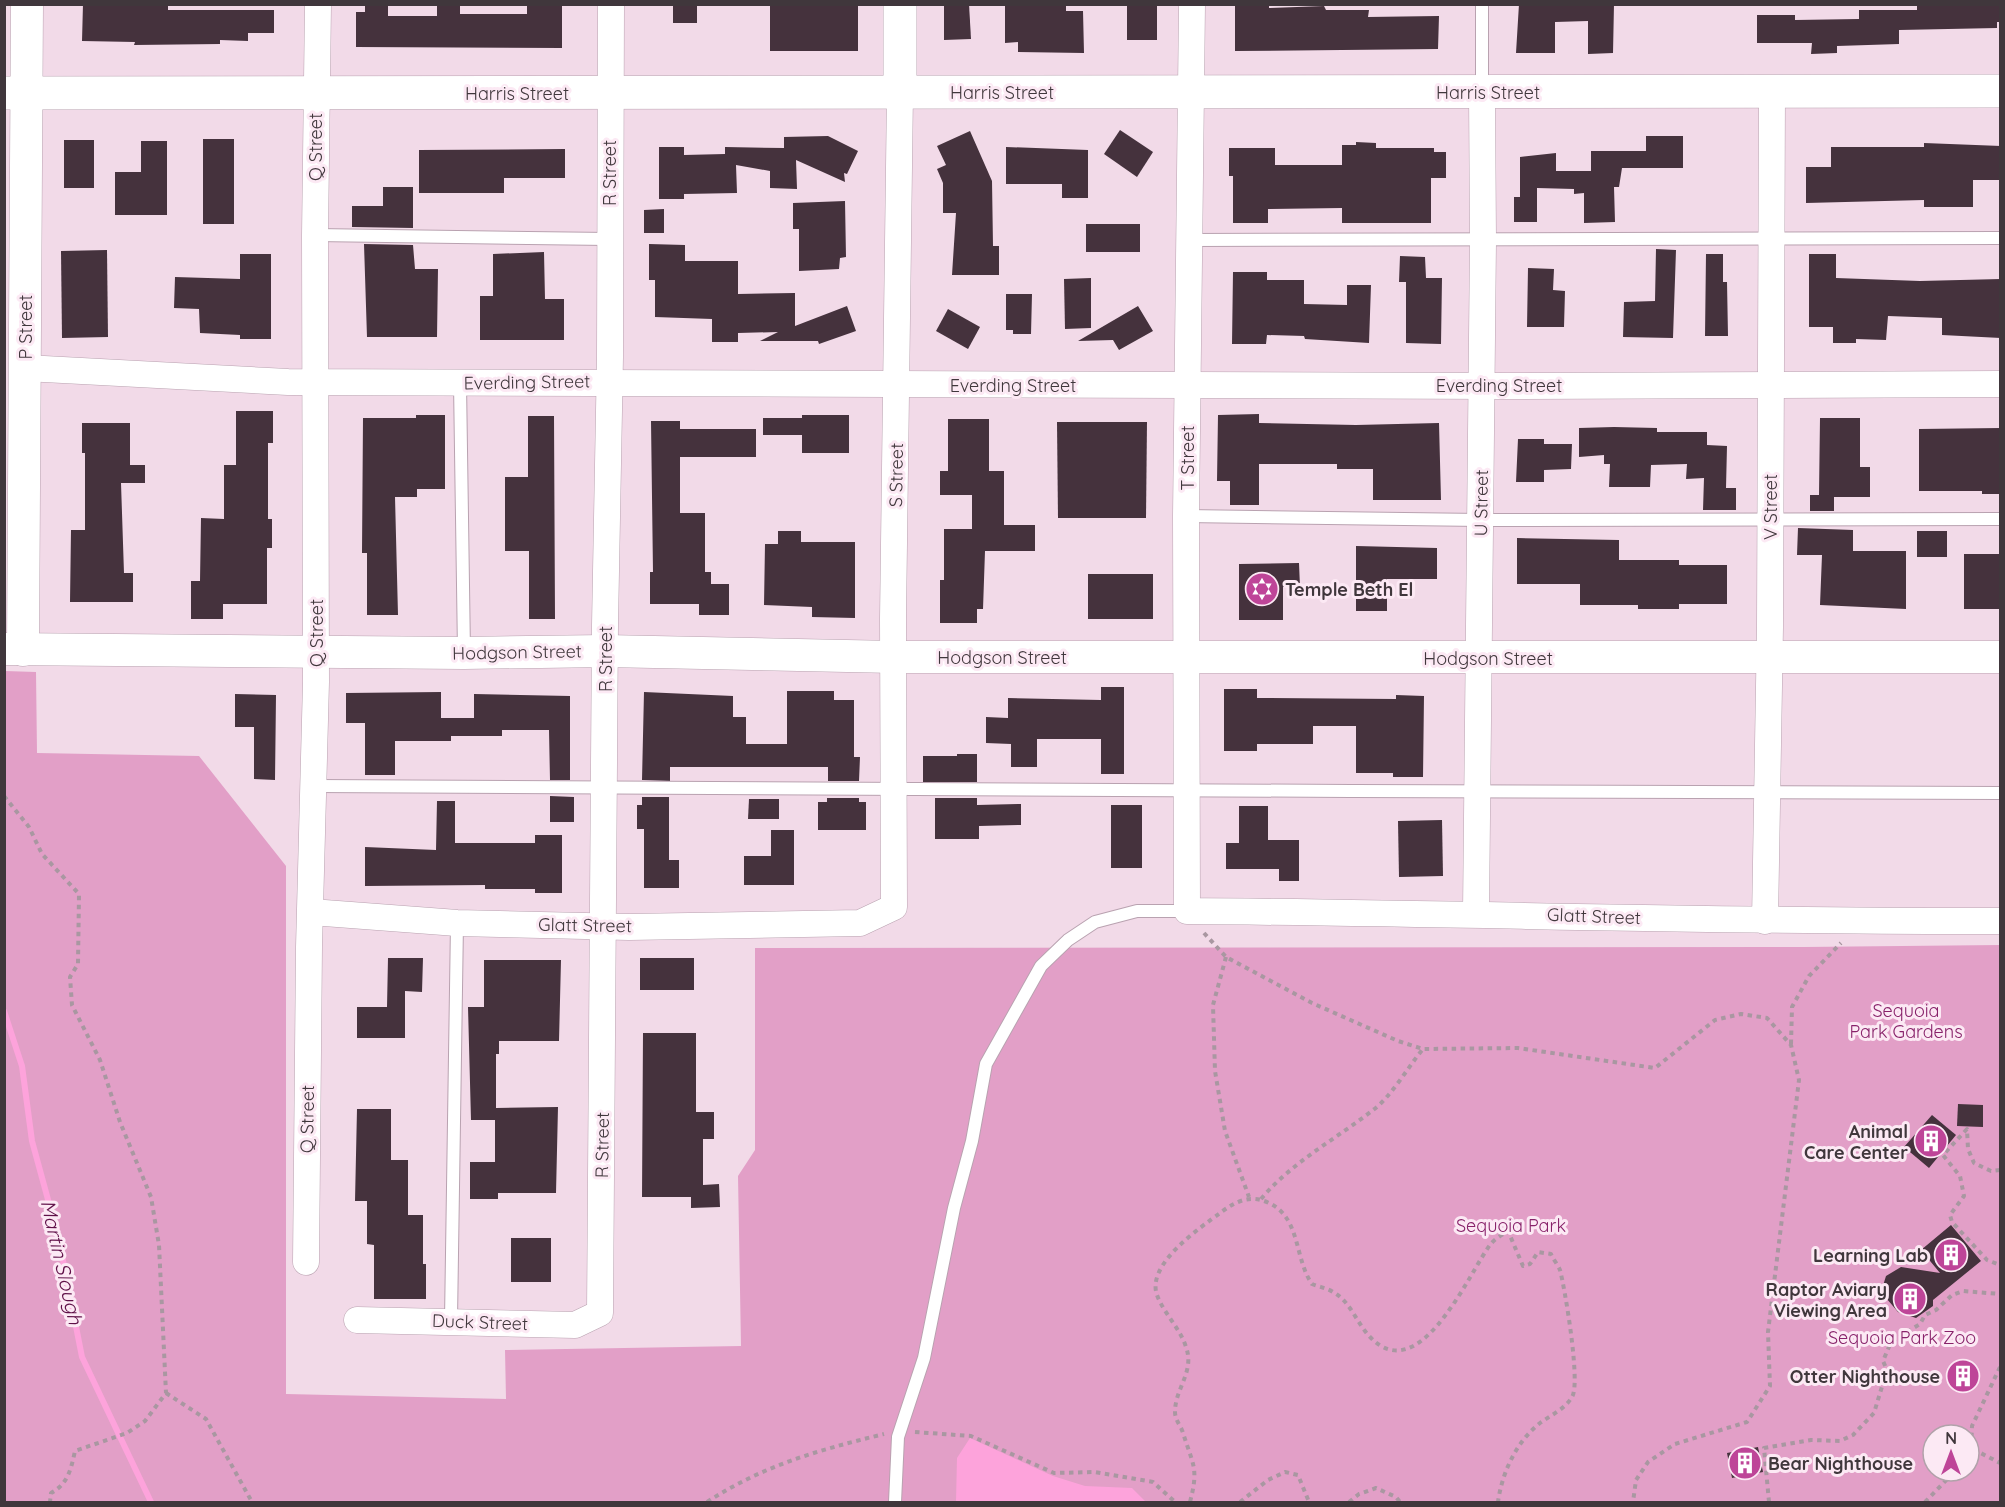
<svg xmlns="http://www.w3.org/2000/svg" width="2005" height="1507" viewBox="0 0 2005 1507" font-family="Quicksand,sans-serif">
<rect width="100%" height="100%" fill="#f2dae8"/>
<!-- green -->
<path fill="#e29fc7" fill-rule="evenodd" d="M5,671L36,672L37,753L199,756L286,866V1394L506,1399L505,1350L741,1346L738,1176L755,1150V948L1804,947L2000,945V1502H5ZM1933,1435H1969V1471H1933Z"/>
<!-- water -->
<path fill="#fda3db" d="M970,1438L1053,1476L1085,1486L1132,1488L1146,1502H956L957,1458Z"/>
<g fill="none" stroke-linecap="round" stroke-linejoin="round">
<!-- stream -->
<path stroke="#fda3db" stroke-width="6" d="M4,1011L22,1066L32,1141L59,1240L82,1357L151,1502"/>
</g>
<!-- building -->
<g fill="#45323d">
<path d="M83,4H168V10H274V33H248V41L220,40V44L134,45L135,42L82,41Z"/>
<path d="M365,4H388V16H437V4H460V14H527V4H562V48L356,47V12H365Z"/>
<rect x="673" y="4" width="24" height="19"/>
<path d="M944,4H969L971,39L944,40Z"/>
<path d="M1005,4H1066V11H1083L1084,53L1018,52V42L1005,43Z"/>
<rect x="1127" y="4" width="30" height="36"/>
<path d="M1248,4H1269V8L1324,6L1326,10H1369L1368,17L1439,16L1438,49L1235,51V6Z"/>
<path d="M1519,4H1614L1613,53L1588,54V21L1555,22V53H1516Z"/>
<path d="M1917,4H2001V22H1997V28L1899,30V44L1837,46V53L1811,54L1812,43H1757V15H1795V20L1859,19V10H1917Z"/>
<rect x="770" y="6" width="88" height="45"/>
<path d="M1120,130L1153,152L1137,177L1104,154Z"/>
<path d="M970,131L992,181L993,246H999V275H952L956,213H943V183L937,169L946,165L937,146Z"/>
<path d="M828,136L858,151L847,174L844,173L845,182L796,160L797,189L770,188V171L736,165L737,193L684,194V199H659V147H684V155L725,154V147L784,148V137Z"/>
<path d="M1646,136H1683V168H1622L1619,187H1614L1615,222L1584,223V193L1574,194V189L1537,188V222H1514V197H1520V157L1556,153V171H1591V151H1646Z"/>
<rect x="203" y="139" width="31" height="85"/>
<rect x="64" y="140" width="30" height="48"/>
<path d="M141,141H167V215H115V172H141Z"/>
<path d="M1356,142L1376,143V148H1434V152H1446V178H1431V223H1342V208L1268,209V223H1233V176H1229V148H1275V165H1342V145H1356Z"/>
<path d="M1924,143L2001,146V180H1973V207H1924V200L1806,203V167H1831V147H1924Z"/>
<path d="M1006,147L1088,150V198H1062V184H1006Z"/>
<path d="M565,149V178H504V193H419V150Z"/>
<path d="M383,187H413V228L352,227V206H383Z"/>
<path d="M845,201L846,257L840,258L839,269L799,271V229H793V203Z"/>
<path d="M664,209V233H644V210Z"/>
<rect x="1086" y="224" width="54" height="28"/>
<path d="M364,244L413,245L415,269H438L437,337H367Z"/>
<path d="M649,244L685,245V261H738V294L795,293V326L847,306L856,331L819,344L818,341H760L778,332L738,333V342H712V319L655,317V280H649Z"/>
<path d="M1656,249L1676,250L1673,338L1623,337L1624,302L1655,301Z"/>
<path d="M107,250L108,337L62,338L61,251Z"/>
<path d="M544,252L545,299H564V340H480V296H493V254Z"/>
<path d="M240,254H271V339H240V335L200,333L199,309L174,308L175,277L240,279Z"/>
<path d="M1706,254H1723V282H1727L1728,336H1705Z"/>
<path d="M1809,254H1836V278L1920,281L2001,279V338L1942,335V318L1888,316L1886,340L1856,339V343H1833V327H1809Z"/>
<path d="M1400,256L1425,257L1426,278H1442L1441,344L1406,343V282H1399Z"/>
<path d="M1528,268L1554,269L1553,290L1565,291L1564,327H1527Z"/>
<path d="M1233,272H1267V280H1304V304L1347,305V285H1371L1369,343L1305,339L1304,336L1267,335L1266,344H1232Z"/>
<path d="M1091,278V328L1065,329L1064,279Z"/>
<path d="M1006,294H1032L1031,334H1013V330H1006Z"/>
<path d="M1138,306L1153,331L1119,350L1113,340L1078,341Z"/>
<path d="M948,309L980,327L968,349L936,331Z"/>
<path d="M236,411H273V443H268V519H272V548H267V604H223V619H191V581H200L201,518L224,519V465H236Z"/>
<path d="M1259,414V423L1356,425L1439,423L1441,500H1373V469H1337V464H1259V505H1230V481H1217L1218,415Z"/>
<path d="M416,415H445V489H417V497H395L398,615H367V553H362L363,418H416Z"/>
<path d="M802,415H849V453H802V435H763V418H802Z"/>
<path d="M528,416H554L555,619H529V551H505V477H528Z"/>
<path d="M1820,418H1860V467H1870V497H1834V511H1810V495H1819Z"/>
<path d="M948,419H989V471H1004V525H1035V551H985L983,609H977V623H940V580H944V529H972V495H940V471H948Z"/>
<path d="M651,421H680V429H756V457H680V513H705V572H711V584H729V615H699V604H650V572H653Z"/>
<path d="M1057,422H1147L1146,518H1058Z"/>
<path d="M82,423H130V465H145V483H121L124,573H133V602H70L71,530H85V453H82Z"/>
<path d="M1614,427L1657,428V432H1707V445L1727,446L1726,488H1736V510H1703L1704,478L1686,479L1687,464L1651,465L1650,487H1609L1610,464H1604V455L1579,457V428Z"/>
<path d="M2001,428V494H1982V491H1919V429Z"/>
<path d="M1518,439H1544V444H1572L1571,469L1544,470V482H1516Z"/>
<path d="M1798,528L1853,530V551H1906V609L1820,605L1822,555H1797Z"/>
<path d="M778,531H801V542H855V618L812,617V607L764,605L765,544H778Z"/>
<rect x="1917" y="531" width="30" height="26"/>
<path d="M1517,538L1619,540V560H1679V565H1727V604H1679V609H1638V605H1580V584H1517Z"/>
<path d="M1356,546L1437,548V579H1387V611H1356Z"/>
<rect x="1964" y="554" width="37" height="55"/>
<path d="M1299,563L1300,587H1283V620H1239V564Z"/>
<rect x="1088" y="574" width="65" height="45"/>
<path d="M1101,687H1124V774H1101V739H1037V767H1011V744L986,743V717L1008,718V698L1101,700Z"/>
<path d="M1224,689H1257V698L1396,699V695L1424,696L1423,777H1393V773H1356V726H1313V744H1257V751H1224Z"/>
<path d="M787,691H834V700H854V757H860L859,781H828V767H670V781L642,780L644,692L733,696V717H746V744H787Z"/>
<path d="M441,692V718H474V694L570,696V780H550L549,730H502V736H451V741H395V775H365V723H346V693Z"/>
<path d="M235,694L276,695L275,780L254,779V727H235Z"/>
<path d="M957,754H977V782H923V756H957Z"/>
<path d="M550,796L574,797V822H550Z"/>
<path d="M642,797H669V860H679V888H644V829H637V805H642Z"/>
<path d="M827,798H859V802H866V830H818V802H827Z"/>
<path d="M935,798H977V805L1021,804V825L979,826V839H935Z"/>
<path d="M749,799H779V819H748Z"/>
<path d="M437,801H455V843H535V835H562V893H535V889H485V885L365,886V847L436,850Z"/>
<rect x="1111" y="805" width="31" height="63"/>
<path d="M1239,806H1268V840H1299V881H1279V869H1226V843H1239Z"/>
<path d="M1442,820L1443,876L1399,877L1398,821Z"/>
<path d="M771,830H794V885H744V856H771Z"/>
<path d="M388,958H423L422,992L405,991V1038H357V1007H387Z"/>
<rect x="640" y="958" width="54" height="32"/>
<path d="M484,960H561L559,1041H499V1054H496V1108L558,1107L556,1193H498V1199H470V1162H495V1120H471L468,1007H484Z"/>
<path d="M643,1033H696V1112H714V1139H703V1185L719,1184L720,1207L691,1208V1197H642Z"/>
<path d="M1958,1104L1983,1105V1127L1957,1126Z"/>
<path d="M357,1109H391V1160H408V1215H423V1264H426V1299H374V1245L367,1244V1201H355Z"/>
<path d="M1932,1115L1956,1135L1929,1168L1904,1147Z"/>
<path d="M1951,1225L1981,1261L1933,1300V1306L1916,1318L1898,1312L1881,1292L1886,1276L1901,1267L1940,1273L1921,1250Z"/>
<rect x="511" y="1238" width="40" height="44"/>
<path d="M1758,1447L1763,1472L1732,1478L1727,1453Z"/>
</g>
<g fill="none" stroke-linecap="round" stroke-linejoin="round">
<defs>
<g id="service">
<path d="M1482,4V91"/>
<path d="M315,235L609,239"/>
<path d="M1190,240L2000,238"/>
<path d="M460,383L464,652"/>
<path d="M1186,516L1481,520L2000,519"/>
<path d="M314,786C876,792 1438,790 2000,793"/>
<path d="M451,1320L457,923"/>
<path d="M895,1502L898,1437L924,1358L954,1208L972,1141L986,1064L1041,966L1068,940L1095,922L1137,911H1187"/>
</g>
<g id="minor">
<path d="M1192,4L1186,516L1187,911C1458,913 1729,922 2000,921"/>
<path d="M25,368L288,382L1507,386L2000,384"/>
<path d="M311,912L457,923L629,927L860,923L894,907L893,619L900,92"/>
<path d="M1476,913L1483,241L1482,93"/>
<path d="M1765,921L1770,627L1772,92"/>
<path d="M306,1262L309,947L316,682L315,235L318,4"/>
<path d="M357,1320L575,1325L600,1313L605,625L610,357L611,4"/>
</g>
<g id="tertiary">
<path d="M4,649L464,653L605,651L895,657H2000"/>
<path d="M23,650L27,4"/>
</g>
<g id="secondary">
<path d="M900,92V4"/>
<path d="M4,93L2000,91"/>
</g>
</defs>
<!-- service casing -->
<use href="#service" stroke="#b9a2b0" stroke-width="14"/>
<!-- minor casing -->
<use href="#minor" stroke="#b9a2b0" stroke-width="27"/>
<!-- tertiary casing -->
<use href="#tertiary" stroke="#b9a2b0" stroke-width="33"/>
<!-- secondary casing -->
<use href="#secondary" stroke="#b9a2b0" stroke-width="34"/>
<!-- path -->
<g stroke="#a997a1" stroke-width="4" stroke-dasharray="4.5 4.5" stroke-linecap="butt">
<path d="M4,796L29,827L42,854L79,894L78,964L70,977L72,1005L100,1060L120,1122L151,1197L159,1245L166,1393L145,1421L127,1433L75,1451C71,1469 68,1484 51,1493L50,1502"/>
<path d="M1204,933L1226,957L1312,1003L1398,1041L1423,1049L1518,1048L1655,1068L1715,1020L1741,1014L1767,1018L1791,1045L1799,1080L1768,1332L1770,1386L1747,1422L1675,1444L1648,1462L1636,1480L1633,1502"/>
<path d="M1226,957L1213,1005L1215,1071L1225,1131L1249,1197"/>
<path d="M1791,1044L1792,1007L1809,976L1841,943"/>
<path d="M2000,1170L1991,1171L1974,1163L1968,1149L1967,1129L1943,1155L1960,1176L1964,1196L1950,1215L1952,1222L1987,1260L2000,1265"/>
<path d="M1261,1199C1292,1162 1336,1139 1373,1110C1391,1097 1408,1067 1423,1049"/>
<path d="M2000,1367L1972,1426L1971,1448L2000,1463"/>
<path d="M166,1393L206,1419L252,1502"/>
<path d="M915,1432L971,1436L1054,1473L1095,1472L1153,1482L1175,1502"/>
<path d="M707,1502C764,1465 819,1450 884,1434"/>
<path d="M1190,1502C1199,1468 1193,1465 1183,1433C1181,1426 1175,1420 1175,1412C1175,1388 1195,1372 1186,1347C1180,1328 1164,1314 1157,1295C1146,1264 1200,1228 1220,1213C1236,1201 1250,1194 1269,1203C1301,1218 1294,1258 1312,1284C1319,1287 1327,1288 1333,1292C1354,1303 1358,1332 1381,1346C1427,1373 1471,1270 1490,1245C1494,1239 1502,1235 1508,1231L1523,1266L1530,1264L1538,1252L1551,1254C1553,1259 1558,1265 1560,1270C1565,1289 1581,1384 1572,1397C1565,1409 1551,1415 1540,1423C1516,1442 1502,1473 1498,1502"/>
<path d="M1240,1502L1268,1480L1285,1472L1298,1475L1309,1502"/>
<path d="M1349,1502L1359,1494L1376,1488L1396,1497L1400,1502"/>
<path d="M1769,1502L1764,1448L1811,1440L1840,1441L1853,1435L1874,1413L1887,1370L1883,1361L1891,1342L1920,1324L1925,1315L1936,1310L1952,1295L1963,1291L2000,1294"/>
<path d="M1925,1502L1955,1471"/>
</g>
<!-- service -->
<use href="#service" stroke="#fff" stroke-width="12"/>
<!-- minor -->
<use href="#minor" stroke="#fff" stroke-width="26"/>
<!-- tertiary -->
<use href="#tertiary" stroke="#fff" stroke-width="32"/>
<!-- secondary -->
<use href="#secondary" stroke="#fff" stroke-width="33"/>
</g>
<!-- icons -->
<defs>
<symbol id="synagogue-disc" viewBox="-11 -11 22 22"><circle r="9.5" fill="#be4598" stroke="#fce9f4"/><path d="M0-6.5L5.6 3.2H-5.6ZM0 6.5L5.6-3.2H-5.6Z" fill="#fff"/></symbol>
<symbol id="building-disc" viewBox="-11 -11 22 22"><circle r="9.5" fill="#be4598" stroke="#fce9f4"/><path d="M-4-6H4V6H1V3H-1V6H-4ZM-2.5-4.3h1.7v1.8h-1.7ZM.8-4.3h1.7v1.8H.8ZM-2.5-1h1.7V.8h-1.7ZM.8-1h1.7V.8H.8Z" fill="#fff"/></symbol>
</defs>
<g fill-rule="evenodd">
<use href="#synagogue-disc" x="1243" y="570" width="38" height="38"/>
<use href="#building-disc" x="1912" y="1122" width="38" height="38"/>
<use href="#building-disc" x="1932" y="1236" width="38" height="38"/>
<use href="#building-disc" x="1891" y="1280" width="38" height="38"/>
<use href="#building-disc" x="1944" y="1357" width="38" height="38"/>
<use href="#building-disc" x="1726" y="1444" width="38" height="38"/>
</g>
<g text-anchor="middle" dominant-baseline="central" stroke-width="6" stroke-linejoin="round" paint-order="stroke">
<!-- street labels -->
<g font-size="18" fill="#40373c" stroke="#fce9f4">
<text x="1002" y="92">Harris Street</text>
<text x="1488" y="92">Harris Street</text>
<text x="517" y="93">Harris Street</text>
<text transform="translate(315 147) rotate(-90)">Q Street</text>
<text transform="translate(609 173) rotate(-90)">R Street</text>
<text transform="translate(25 327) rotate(-90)">P Street</text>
<text transform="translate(527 382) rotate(-1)">Everding Street</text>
<text x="1013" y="385">Everding Street</text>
<text x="1499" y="385">Everding Street</text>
<text transform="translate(1187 458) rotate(-90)">T Street</text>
<text transform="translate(896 475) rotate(-89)">S Street</text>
<text transform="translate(1481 503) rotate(-89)">U Street</text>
<text transform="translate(1770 507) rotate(-90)">V Street</text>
<text transform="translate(316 633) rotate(-90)">Q Street</text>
<text transform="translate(517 652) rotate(-1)">Hodgson Street</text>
<text x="1002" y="657">Hodgson Street</text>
<text x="1488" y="658">Hodgson Street</text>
<text transform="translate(605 659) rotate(-90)">R Street</text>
<text transform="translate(1594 916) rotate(2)">Glatt Street</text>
<text transform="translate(585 925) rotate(1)">Glatt Street</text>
<text transform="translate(307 1119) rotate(-89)">Q Street</text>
<text transform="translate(602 1145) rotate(-89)">R Street</text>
<text transform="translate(480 1322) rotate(2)">Duck Street</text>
</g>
<!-- poi labels -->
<g font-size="18" font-weight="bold" fill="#40373c" stroke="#fce9f4" text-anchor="end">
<text x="1285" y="589" text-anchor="start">Temple Beth El</text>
<text x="1908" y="1131">Animal<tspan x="1908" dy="21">Care Center</tspan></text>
<text x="1928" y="1255">Learning Lab</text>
<text x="1887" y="1289">Raptor Aviary<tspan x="1887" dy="21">Viewing Area</tspan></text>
<text x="1940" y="1376">Otter Nighthouse</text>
<text x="1768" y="1463" text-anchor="start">Bear Nighthouse</text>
</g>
<!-- park labels -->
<g font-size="18" fill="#88226a" stroke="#fce9f4">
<text x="1906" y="1010">Sequoia<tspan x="1906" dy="21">Park Gardens</tspan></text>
<text x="1511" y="1225">Sequoia Park</text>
<text x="1902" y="1337">Sequoia Park Zoo</text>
</g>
<!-- water labels -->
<g font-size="20" font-style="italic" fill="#5f1048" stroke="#fce9f4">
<text transform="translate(62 1262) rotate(77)">Martin Slough</text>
</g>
</g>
<!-- border -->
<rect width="2005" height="1507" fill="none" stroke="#40373c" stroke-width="12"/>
<!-- north arrow -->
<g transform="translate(1951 1453)"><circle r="28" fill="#fce9f4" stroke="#b1a2aa" stroke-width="1.5"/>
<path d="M0-4.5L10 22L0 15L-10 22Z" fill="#be4598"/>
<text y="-9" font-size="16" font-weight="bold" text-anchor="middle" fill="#40373c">N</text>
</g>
</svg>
